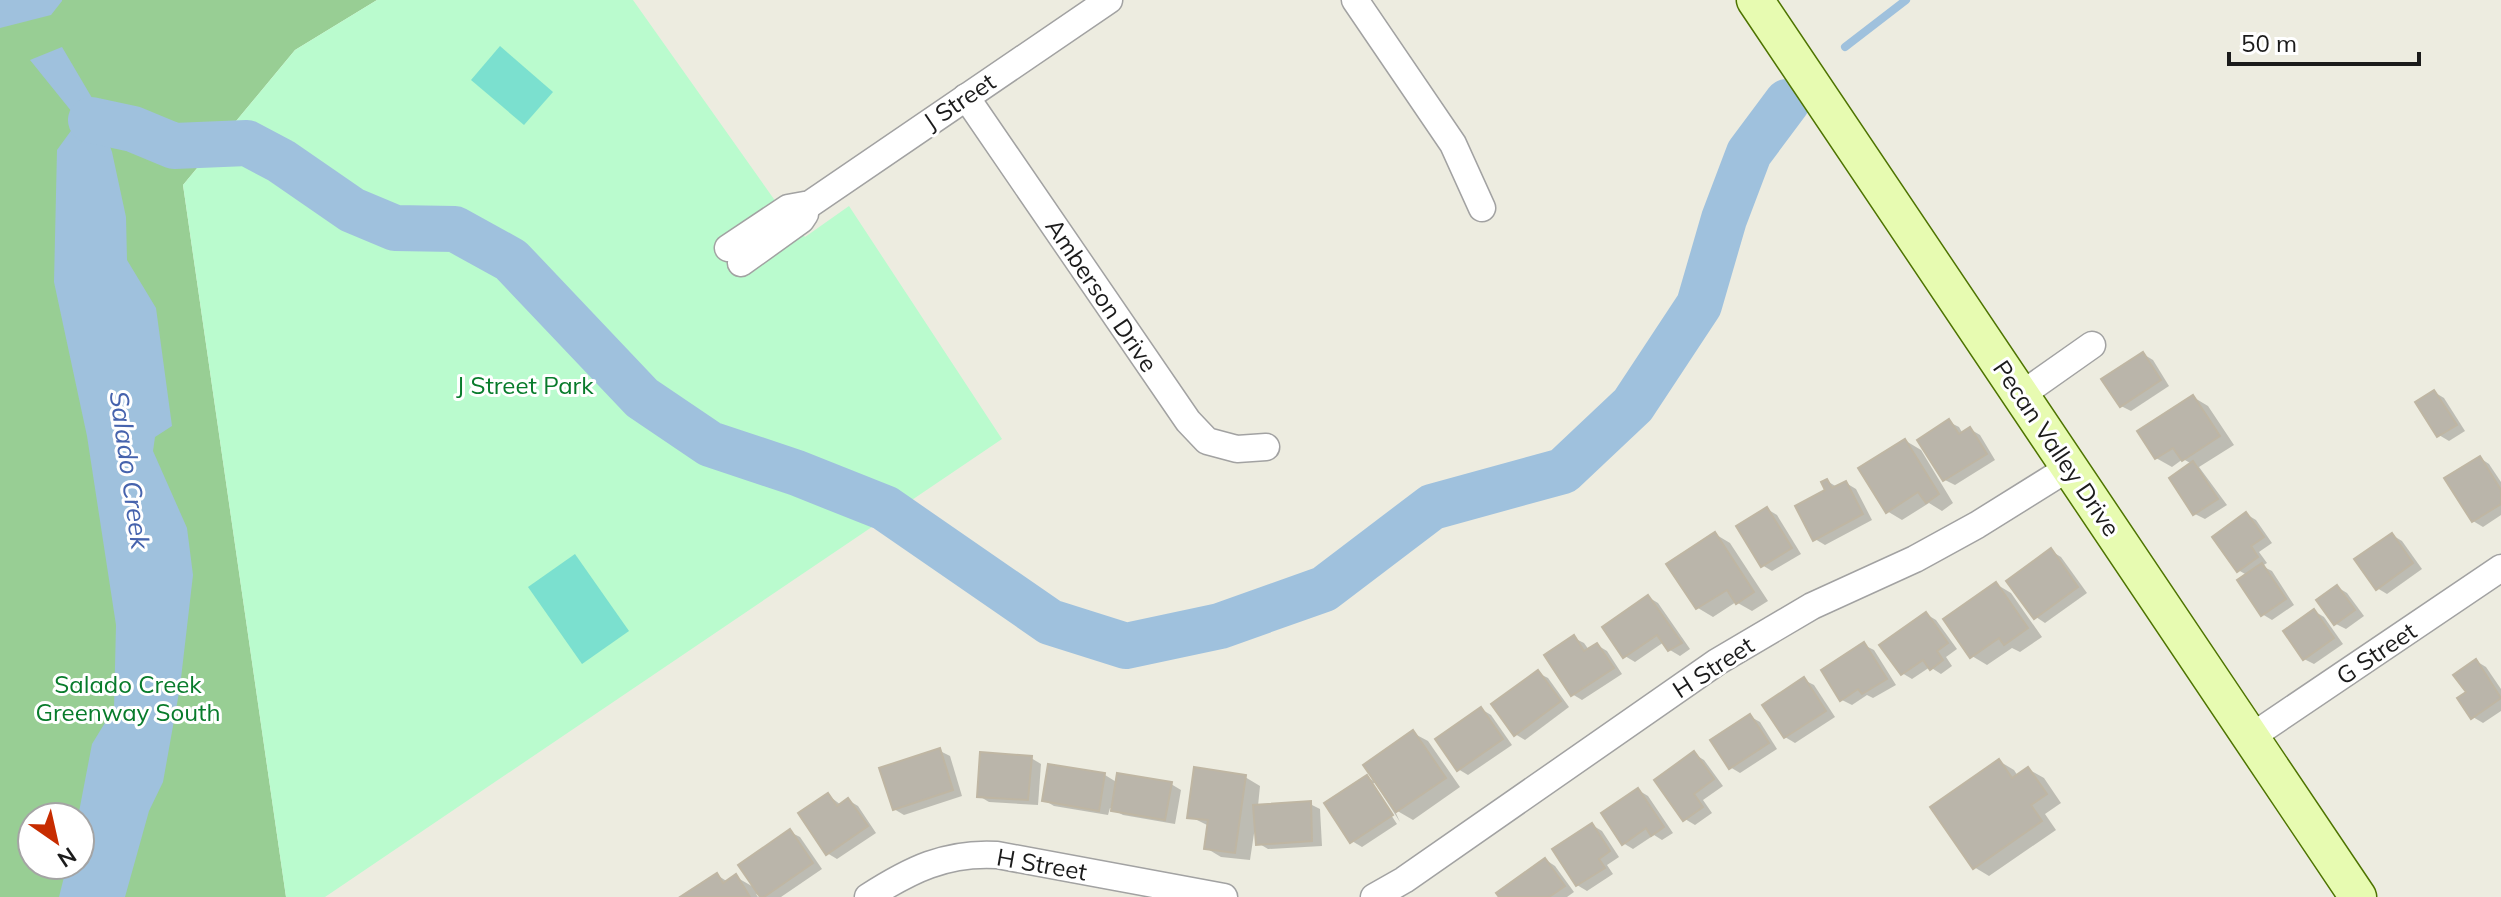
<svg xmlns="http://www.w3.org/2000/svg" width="2501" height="897" viewBox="0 0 2501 897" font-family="Mulish,sans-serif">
<rect width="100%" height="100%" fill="#edece0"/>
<!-- forest -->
<path fill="#98ce94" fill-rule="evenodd" d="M0,0H377L295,50L183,185L286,897H0ZM32,817H80V865H32Z"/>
<!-- park -->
<path fill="#bafbce" d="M377,0H633L776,202L805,237L849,206L1002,439L325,897H286L183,185L295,50Z"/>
<!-- pitch -->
<g fill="#7be0cf">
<path d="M500,46L553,92L524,125L471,80Z"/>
<path d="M575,554L629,631L582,664L528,587Z"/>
</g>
<!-- water -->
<g fill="#9fc1dd">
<path d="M0,0H62V1L51,15L0,28Z"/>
<path d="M62,47L95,103L112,152L126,217L127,260L156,308L172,426L155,437L153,451L187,528L193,575L180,687L163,782L149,811L125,897H59L67,865H80L78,817L92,744L114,708L116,625L87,436L54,282L57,150L73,128L72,112L30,60Z"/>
</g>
<!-- shadow -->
<g fill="#0003">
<path d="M2143,354L2153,360L2169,386L2131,411L2121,406Z"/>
<path d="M2434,392L2444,398L2465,431L2449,441L2439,435Z"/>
<path d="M2193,397L2208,406L2234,445L2199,467L2227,505L2205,519L2195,514L2192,464L2183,459L2172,467L2156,458Z"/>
<path d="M1949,422L1959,427L1963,434L1970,429L1980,435L1995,460L1955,485L1945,480Z"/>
<path d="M1906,441L1921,450L1953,503L1942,511L1929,503L1902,520L1887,511Z"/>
<path d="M2480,458L2489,464L2501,482V515L2483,527L2473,521Z"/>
<path d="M1827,481L1837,487L1846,483L1856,489L1872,520L1825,545L1815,539L1828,491Z"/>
<path d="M1767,509L1777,515L1801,554L1772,571L1762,565Z"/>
<path d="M2246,514L2256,520L2272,543L2259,552L2267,563L2262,566L2272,571L2294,605L2272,620L2262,614L2247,575L2238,570Z"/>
<path d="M1715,534L1730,543L1768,601L1752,611L1736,602L1713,617L1698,608Z"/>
<path d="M2392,535L2402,541L2422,569L2387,594L2377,588Z"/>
<path d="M2051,551L2061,557L2087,593L2045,623L2036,617Z"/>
<path d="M1996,584L2011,593L2042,637L2020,652L2012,648L1987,665L1972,656Z"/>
<path d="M2337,587L2347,593L2364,616L2346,629L2336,624Z"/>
<path d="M1648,597L1658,603L1690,649L1680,656L1670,650L1664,642L1635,662L1625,656Z"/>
<path d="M2314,611L2324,617L2343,644L2314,664L2304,659Z"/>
<path d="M1926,614L1936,620L1957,649L1946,657L1952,666L1941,674L1930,667L1912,679L1902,673Z"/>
<path d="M1574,638L1584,643L1589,650L1597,645L1607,651L1622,674L1582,700L1572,694Z"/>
<path d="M1864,645L1874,650L1896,685L1873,698L1867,695L1852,705L1842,700Z"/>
<path d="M2476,661L2486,667L2501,689V711L2483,723L2473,717L2469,693Z"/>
<path d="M1538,673L1548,678L1569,707L1525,740L1515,734Z"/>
<path d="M1804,680L1814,685L1835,717L1795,743L1785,737Z"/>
<path d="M1481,709L1491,715L1512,745L1468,775L1458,769Z"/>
<path d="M1751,717L1760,722L1777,749L1740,773L1730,767Z"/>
<path d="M1413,733L1428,741L1460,787L1413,820L1394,809L1400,822L1375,783H1370L1397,824L1362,847L1352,841L1367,777L1379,784Z"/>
<path d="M940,751L950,756L962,796L904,815L894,809Z"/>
<path d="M1694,754L1704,760L1723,786L1703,800L1712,813L1695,825L1685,819Z"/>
<path d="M1031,758L1041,764L1038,805L989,802L979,796Z"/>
<path d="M1999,761L2014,770L2018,776L2028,769L2044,778L2061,803L2045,814L2056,830L1989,876L1974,867Z"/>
<path d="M1050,766L1105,775L1118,783L1171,784L1181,790L1175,824L1123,815L1110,808L1108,815L1054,806L1044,800Z"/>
<path d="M1245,777L1260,786L1258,806L1310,804L1320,809L1322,846L1268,849L1258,843L1255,827L1250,860L1221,857L1206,848L1209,826L1189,816Z"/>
<path d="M1638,790L1648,796L1673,833L1662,840L1654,835L1633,849L1623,843Z"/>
<path d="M828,795L841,805L848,800L858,806L876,833L837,859L827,853Z"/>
<path d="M1592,825L1602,831L1619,857L1607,865L1613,874L1587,891L1577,885Z"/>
<path d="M790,832L800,837L822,869L781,897H762L756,894L758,897H684L717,875L728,882L736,877L757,889Z"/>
<path d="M1546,860L1555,866L1574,892L1567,897H1501Z"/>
</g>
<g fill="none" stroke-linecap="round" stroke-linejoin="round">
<!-- stream -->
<path stroke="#9fc1dd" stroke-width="8" d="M1845,47L1906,0"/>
<!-- river -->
<path stroke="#9fc1dd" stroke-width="46" d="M91,120L133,129L174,146L247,143L281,161L352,210L395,228L455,229L511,260L642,398L710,444L797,473L885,508L1050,622L1126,646L1220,626L1324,589L1432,507L1563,471L1633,405L1699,305L1724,219L1749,153L1787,102"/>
</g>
<!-- building -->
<g fill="#bab5aa" stroke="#bfb6a3" stroke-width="2">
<path d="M2143,352L2161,380L2120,407L2101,379Z"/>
<path d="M2434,390L2457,425L2437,437L2415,402Z"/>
<path d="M2193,395L2220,436L2182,461L2173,448L2155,459L2137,431Z"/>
<path d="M1949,419L1959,434L1970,427L1987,454L1943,481L1917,440Z"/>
<path d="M1905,439L1939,494L1926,503L1918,492L1886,513L1858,468Z"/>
<path d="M2480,456L2501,490V504L2472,522L2444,478Z"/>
<path d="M2193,461L2218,499L2193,515L2169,478Z"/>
<path d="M1827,479L1832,488L1846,481L1863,514L1813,541L1795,506L1825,490L1821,482Z"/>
<path d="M1767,507L1792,548L1761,567L1736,526Z"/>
<path d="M2246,512L2264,537L2251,546L2258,557L2237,572L2212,537Z"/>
<path d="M1715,532L1754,592L1736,604L1727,590L1696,609L1666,564Z"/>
<path d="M2392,533L2413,563L2376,590L2354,559Z"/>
<path d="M2051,548L2078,587L2034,619L2006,581Z"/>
<path d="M2262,563L2286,599L2261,616L2237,580Z"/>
<path d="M1996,582L2028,628L2004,645L1999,638L1970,658L1943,619Z"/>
<path d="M2337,585L2355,610L2334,625L2316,600Z"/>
<path d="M1648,595L1682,643L1668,651L1657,635L1623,658L1602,627Z"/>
<path d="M2314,609L2334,638L2303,660L2283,631Z"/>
<path d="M1926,612L1948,643L1937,651L1943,660L1930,670L1923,660L1901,675L1879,645Z"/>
<path d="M1574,635L1584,651L1597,643L1614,668L1571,696L1544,655Z"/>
<path d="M1864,642L1887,679L1862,694L1858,689L1840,701L1821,670Z"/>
<path d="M2476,659L2501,698L2471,719L2457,698L2466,692L2453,675Z"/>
<path d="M1538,670L1561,701L1514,736L1491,704Z"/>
<path d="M1804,677L1826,711L1784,738L1762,705Z"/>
<path d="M1481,707L1503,739L1457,771L1435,739Z"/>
<path d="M1750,714L1769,743L1729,769L1710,740Z"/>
<path d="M1413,730L1446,778L1396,812L1363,765Z"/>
<path d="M940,748L953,790L893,810L879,768Z"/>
<path d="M1694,751L1714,779L1694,794L1703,807L1683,821L1654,780Z"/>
<path d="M980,752L1032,756L1028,800L977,797Z"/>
<path d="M1999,759L2012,778L2028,767L2047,794L2031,805L2042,821L1973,869L1930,807Z"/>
<path d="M1048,764L1105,773L1099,811L1042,801Z"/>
<path d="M1194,767L1246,775L1235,853L1204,849L1208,820L1187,818Z"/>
<path d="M1117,773L1172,782L1165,820L1111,811Z"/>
<path d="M1367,775L1393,815L1350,843L1324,803Z"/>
<path d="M1638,788L1664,827L1651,836L1646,828L1622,845L1601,813Z"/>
<path d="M828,793L837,806L848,798L868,826L826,855L798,813Z"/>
<path d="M1311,801L1312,841L1256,845L1253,805Z"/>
<path d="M1592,823L1610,851L1599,859L1605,868L1576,886L1552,849Z"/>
<path d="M790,829L813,863L764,897H760L738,865Z"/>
<path d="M1545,858L1565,886L1549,897H1499L1496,893Z"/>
<path d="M717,873L723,883L736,874L750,897H680Z"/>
</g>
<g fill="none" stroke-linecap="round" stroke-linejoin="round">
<defs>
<g id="minor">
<path d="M1355,0L1453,144L1482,208"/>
<path d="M966,97L1188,421L1207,441L1237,449L1266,447"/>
<path d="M728,248L788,208L810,204L1109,0"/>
<path d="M741,263L801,220L805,214"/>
<path d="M2021,395L2092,345"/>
<path d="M2251,737L2501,568"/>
<path d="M868,897C910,870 946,852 997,855L1224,897"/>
<path d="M1374,897L1404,880L1717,662L1812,606L1915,559L1977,525L2070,467"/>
</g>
<path id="secondary" d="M1755,0L2358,897"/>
</defs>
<!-- minor casing -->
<use href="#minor" stroke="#a2a2a2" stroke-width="29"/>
<!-- secondary casing -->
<use href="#secondary" stroke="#4e7401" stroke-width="39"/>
<!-- minor -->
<use href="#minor" stroke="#fff" stroke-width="26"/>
<!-- secondary -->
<use href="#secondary" stroke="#e7fbb1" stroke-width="36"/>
</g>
<g text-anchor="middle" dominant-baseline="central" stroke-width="6" stroke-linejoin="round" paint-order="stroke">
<!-- street labels -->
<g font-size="24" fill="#1b1b1b" stroke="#fff">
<text transform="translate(959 101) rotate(-34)">J Street</text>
<text transform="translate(1102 295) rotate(56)">Amberson Drive</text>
<text transform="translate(2057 448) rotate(56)">Pecan Valley Drive</text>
<text transform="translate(2376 653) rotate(-34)">G Street</text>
<text transform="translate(1713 667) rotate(-33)">H Street</text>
<text transform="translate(1042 864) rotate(10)">H Street</text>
</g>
<!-- park labels -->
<g font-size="24" fill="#087b2b" stroke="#fff">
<text x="525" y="385">J Street Park</text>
<text x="128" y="684">Salado Creek<tspan x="128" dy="28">Greenway South</tspan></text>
</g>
<!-- water labels -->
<g font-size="26" font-style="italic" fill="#4663ad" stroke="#fff">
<text transform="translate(130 470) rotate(82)">Salado Creek</text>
</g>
</g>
<!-- north arrow -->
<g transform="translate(56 841) rotate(146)"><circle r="38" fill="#ffffff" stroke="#a4a4a4" stroke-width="2"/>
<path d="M0-6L14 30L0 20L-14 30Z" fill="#c72c00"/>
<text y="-12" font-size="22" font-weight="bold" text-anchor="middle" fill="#1b1b1b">N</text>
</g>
<!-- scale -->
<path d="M2229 52v12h190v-12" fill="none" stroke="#1b1b1b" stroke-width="4"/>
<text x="2241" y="52" font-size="24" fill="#1b1b1b" stroke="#ffffff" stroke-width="6" paint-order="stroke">50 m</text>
</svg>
